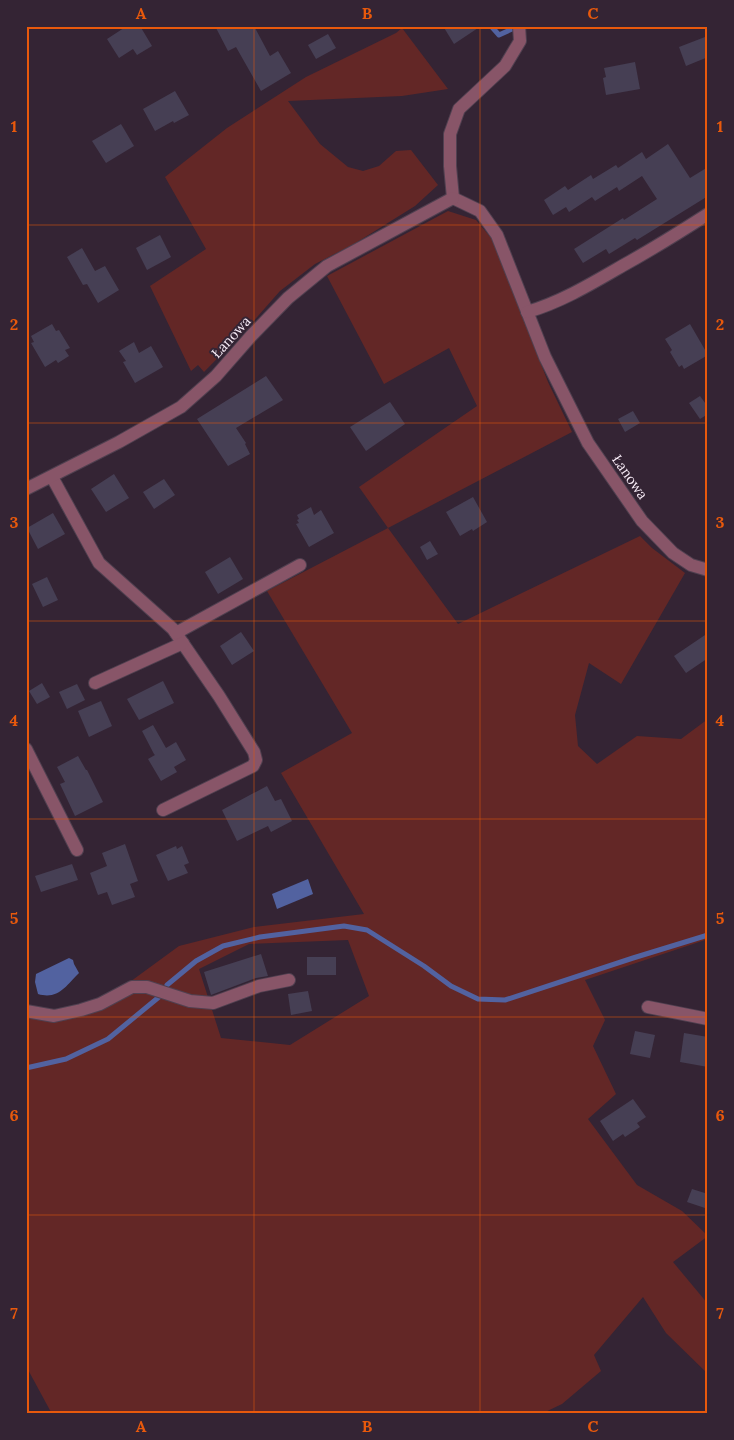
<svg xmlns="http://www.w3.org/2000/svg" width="734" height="1440" viewBox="0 0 734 1440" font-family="Lora,serif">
<rect width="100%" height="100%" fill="#342434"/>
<!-- green -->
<g fill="#632726" fill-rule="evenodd">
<path d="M402,28L448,89L402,96L288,101L320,144L348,167L363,171L379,166L396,151L411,150L438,185L415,206L354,244L315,264L280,291L250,325L204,372L198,365L191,371L150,286L206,249L165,177L227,128L306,77L396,33Z"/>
<path d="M448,211L476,220L492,239L548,382L572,432L388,528L458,624L640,536L652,548L685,573L621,684L589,663L575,715L578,746L597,764L637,736L681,739L708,719V939L585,980L605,1020L593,1046L616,1094L588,1119L637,1185L682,1211L708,1236L673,1262L708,1304V1374L666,1333L643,1297L594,1355L601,1371L562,1404L541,1414H52L26,1366V1017L57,1022L103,1009L112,995L179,946L254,927L364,914L281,773L352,733L267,591L388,528L359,487L477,406L449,348L384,384L327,276ZM348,940L369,996L290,1045L221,1038L199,969L249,944Z"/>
</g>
<!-- water -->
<g fill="#5262a0">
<path d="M308,879L313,894L277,909L272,894Z"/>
<path d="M69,958L73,960L74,964L79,973C66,986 58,1000 38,994L35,982L36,974Z"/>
</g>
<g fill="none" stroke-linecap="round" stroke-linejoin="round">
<!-- stream -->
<g stroke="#5262a0" stroke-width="5">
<path d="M491,26L499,35L512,29"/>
<path d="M167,985L196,961L223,946L260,937L344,926L367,930L424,966L451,986L478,999L505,1000L633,958L708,935"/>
<path d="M26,1068L66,1059L108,1039L159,997"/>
</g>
</g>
<!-- building -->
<g fill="#463f54">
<path d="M127,26H140L152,46L137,55L133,49L119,58L107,39Z"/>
<path d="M215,26H254L270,56L278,51L291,73L261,91L236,47L228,51Z"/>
<path d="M443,26H481L454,44Z"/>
<path d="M328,34L336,48L316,59L308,45Z"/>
<path d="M705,37L708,44V57L686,66L679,47Z"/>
<path d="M635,62L640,89L606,95L603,78L606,77L604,68Z"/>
<path d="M175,91L189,115L174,123L173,121L155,131L143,109Z"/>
<path d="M121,124L134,146L106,163L92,141Z"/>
<path d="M668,144L690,178L708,167V196L637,240L635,238L609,254L606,249L583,263L574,249L623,218L624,220L657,199L642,176L619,191L617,187L595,201L592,197L569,212L566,207L553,215L544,200L565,186L568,190L591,175L593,179L616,165L618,168L642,152L646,159Z"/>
<path d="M160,235L171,257L147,270L136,248Z"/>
<path d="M82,248L95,271L105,266L119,290L98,303L87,284L83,285L67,257Z"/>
<path d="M52,324L56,331L59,330L70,348L65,350L69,356L58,363L56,360L45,367L31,343L34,342L31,336Z"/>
<path d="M690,324L708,355L684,369L682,365L679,367L670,352L672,350L665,339Z"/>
<path d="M134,342L139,353L151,346L163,367L135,383L123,362L126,361L119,351Z"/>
<path d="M266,376L283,400L236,428L246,443L245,444L250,454L228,466L197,419Z"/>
<path d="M700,396L708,407V414L700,419L689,403Z"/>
<path d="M390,402L405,424L366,451L350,427Z"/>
<path d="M633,411L640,423L625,432L618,419Z"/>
<path d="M114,474L129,498L106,512L91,489Z"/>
<path d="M164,479L175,495L154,509L143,492Z"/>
<path d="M473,497L487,522L473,531L472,529L460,536L446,512Z"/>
<path d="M311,507L314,515L321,510L334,533L309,547L296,524L299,523L297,520L299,519L297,515Z"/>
<path d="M53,513L65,534L38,549L27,528Z"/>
<path d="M430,541L438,554L427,560L420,547Z"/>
<path d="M230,557L243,579L218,594L205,572Z"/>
<path d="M47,577L58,600L43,607L32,584Z"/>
<path d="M241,632L254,651L232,665L220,646Z"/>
<path d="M708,633V658L686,673L674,656Z"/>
<path d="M163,681L174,703L139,720L127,699Z"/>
<path d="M42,683L50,697L37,704L29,691Z"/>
<path d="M77,684L85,700L67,709L59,692Z"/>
<path d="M101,701L112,726L89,737L78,711Z"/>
<path d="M153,725L166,748L176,742L186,760L174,767L177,772L161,781L148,759L155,755L154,754L142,731Z"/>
<path d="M78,756L86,770H87L103,802L75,816L60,784L65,782L57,767Z"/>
<path d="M267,786L275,801L281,799L292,821L271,832L268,826L237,841L222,810Z"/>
<path d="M125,844L138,881L130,884L135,897L112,905L107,892L98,895L90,873L107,866L102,853Z"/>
<path d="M176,846L177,849L182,846L189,863L184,865L188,873L168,881L156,855Z"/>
<path d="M72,864L78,880L41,892L35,876Z"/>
<path d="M261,954L268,976L256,978L211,995L204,972Z"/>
<rect x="307" y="957" width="29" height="18"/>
<path d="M308,991L312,1011L291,1015L288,994Z"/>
<path d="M635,1031L655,1035L650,1058L630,1054Z"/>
<path d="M684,1033L708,1037V1067L680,1062Z"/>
<path d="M633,1099L646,1117L637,1123L640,1127L625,1137L623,1134L613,1141L600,1121Z"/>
<path d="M692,1189L708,1194V1209L687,1202Z"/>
</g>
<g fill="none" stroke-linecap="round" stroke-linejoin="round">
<defs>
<g id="minor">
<path d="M453,198L480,211L497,235L545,357L588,443L642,521L673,553L691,565L708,570"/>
<path d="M453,198L450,166V134L459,109L505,66L520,41L519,26"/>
<path d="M527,312C561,302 591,284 622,266C651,250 680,232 708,214"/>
<path d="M52,477L99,563L173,629L219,696L254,752L256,760L253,766L163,810"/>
<path d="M26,489L119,442L181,407L216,376L251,336L288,298L327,266L453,198"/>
<path d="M176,633L300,565"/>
<path d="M95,683L183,643"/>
<path d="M26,749L77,850"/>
<path d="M648,1007L708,1019"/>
<path d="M26,1011L54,1016L81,1010L100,1004L132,987H147L190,1001L213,1003L259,986L289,980"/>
</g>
</defs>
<!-- minor casing -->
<use href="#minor" stroke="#504050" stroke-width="14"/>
<!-- minor -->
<use href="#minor" stroke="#885568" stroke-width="12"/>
</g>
<!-- grid -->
<path fill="none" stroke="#e8590c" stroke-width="1" stroke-opacity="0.55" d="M254,26V1414M480,26V1414M26,225H708M26,423H708M26,621H708M26,819H708M26,1017H708M26,1215H708"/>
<g text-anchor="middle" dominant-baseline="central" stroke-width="4" stroke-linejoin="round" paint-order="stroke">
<!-- street labels -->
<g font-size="14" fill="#faeef9" stroke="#342434">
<text transform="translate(231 337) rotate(-48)">Łanowa</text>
<text transform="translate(630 477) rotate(55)">Łanowa</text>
</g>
</g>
<!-- border -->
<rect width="734" height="1440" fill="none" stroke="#342434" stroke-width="55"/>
<rect x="28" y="28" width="678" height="1384" fill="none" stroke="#e8590c" stroke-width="2"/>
<g font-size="16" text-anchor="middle" font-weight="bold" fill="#e8590c">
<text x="141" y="19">A</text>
<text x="367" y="19">B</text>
<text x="593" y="19">C</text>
<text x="14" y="132">1</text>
<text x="720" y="132">1</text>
<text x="14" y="330">2</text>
<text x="720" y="330">2</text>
<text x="14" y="528">3</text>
<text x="720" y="528">3</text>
<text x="14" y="726">4</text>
<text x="720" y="726">4</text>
<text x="14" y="924">5</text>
<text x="720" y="924">5</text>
<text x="14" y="1121">6</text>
<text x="720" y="1121">6</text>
<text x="14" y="1319">7</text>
<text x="720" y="1319">7</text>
<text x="141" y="1432">A</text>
<text x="367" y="1432">B</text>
<text x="593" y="1432">C</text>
</g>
</svg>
